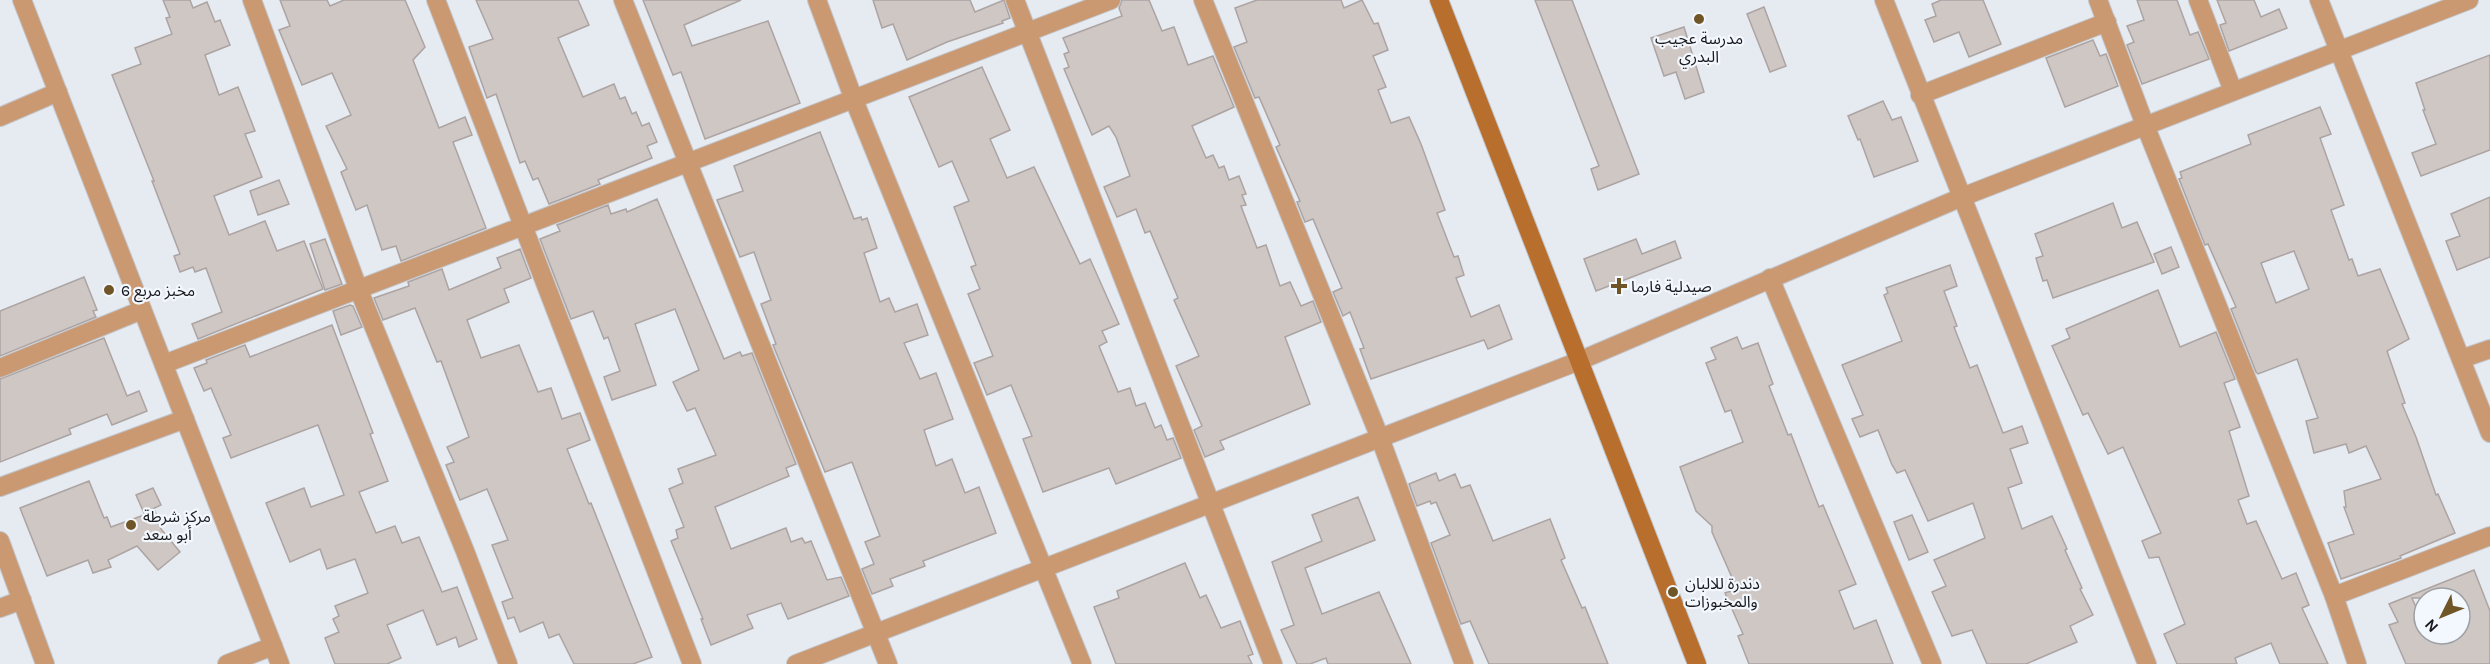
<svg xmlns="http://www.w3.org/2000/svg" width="2490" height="664" viewBox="0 0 2490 664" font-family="Karla,'Noto Sans Arabic',sans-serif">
<rect width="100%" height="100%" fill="#e6eaf1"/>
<!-- building -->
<g fill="#cfc7c4" stroke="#aca4a2" stroke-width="1.5" fill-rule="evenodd">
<path d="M163,0H190L193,8L207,2L215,22L220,20L230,45L205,55L219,95L238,87L255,131L245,134L262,177L214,196L229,235L265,221L277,251L304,241L323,289L198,339L192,324L222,312L206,268L195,272L193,267L180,272L174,256L180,254L152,181H154L112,75L141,64L135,48L172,34L166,18L170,17Z"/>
<path d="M280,0H327L330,6L344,0H405L425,47L413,60L439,128L465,117L472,135L453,142L486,228L401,261L396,246L382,250L367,205L356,210L341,172L347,169L326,126L351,115L332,73L302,85L279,30L290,26Z"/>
<path d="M476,0H578L589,25L558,38L583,97L614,84L620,99L625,97L632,114L636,112L642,126L649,123L657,142L647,146L652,158L598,180L600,184L549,204L538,178L533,180L525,161L520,163L496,94L487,98L469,47L493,39Z"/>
<path d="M643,0H741L684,25L692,46L768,21L800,103L705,139L681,72L673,75Z"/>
<path d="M873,0H970L975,12L1004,0L1010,18L1002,21L1003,23L947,42L907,60L893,24L882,28Z"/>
<path d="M1122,0H1149L1162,31L1174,27L1188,65L1213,56L1234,107L1192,126L1206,158L1213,155L1219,168L1224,166L1229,180L1239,176L1246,194L1242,195L1246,205L1241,206L1257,248L1266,245L1280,286L1290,282L1301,306L1313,301L1321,322L1285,337L1310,404L1220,441L1224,449L1205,457L1194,430L1202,426L1176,366L1199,356L1174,300L1178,298L1150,231L1145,233L1136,209L1117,217L1104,187L1130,176L1116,137L1109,126L1092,135L1064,69L1069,67L1064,54L1069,52L1063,38L1122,16L1119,8Z"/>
<path d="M1257,0H1341L1344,8L1362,0L1374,24L1378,23L1388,50L1373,56L1386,87L1378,90L1391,123L1409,117L1421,144L1445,210L1437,213L1454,257L1458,256L1464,275L1456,278L1471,317L1499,305L1512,339L1488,349L1484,340L1371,379L1360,349L1364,348L1350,312L1343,316L1333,292L1342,288L1313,219L1305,222L1297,202L1300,201L1276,147L1280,145L1259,97L1255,98L1234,47L1247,42L1235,8Z"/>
<path d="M1535,0H1572L1639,174L1598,190L1591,169L1599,166Z"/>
<path d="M1941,0H1983L2001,44L1969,57L1959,32L1934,42L1925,20L1936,16L1932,4Z"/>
<path d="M2137,0H2177L2190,35L2198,32L2209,59L2142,84L2127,45L2134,42L2127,26L2144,20Z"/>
<path d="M2217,0H2254L2261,17L2279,9L2287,28L2229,51L2220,25L2226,23Z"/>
<path d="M1764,7L1786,66L1770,72L1747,14Z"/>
<path d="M1684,27L1704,92L1685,99L1676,72L1664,76L1651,38Z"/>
<path d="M2093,40L2100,56L2106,54L2118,86L2065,107L2046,58Z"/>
<path d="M2490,55V150L2421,176L2412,153L2436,144L2423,110H2425L2416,83Z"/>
<path d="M982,67L1010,130L990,139L1007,178L1034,167L1080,264L1090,259L1119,324L1102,331L1107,342L1099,346L1118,392L1130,388L1136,406L1145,403L1155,428L1161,425L1167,440L1173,438L1181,458L1116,484L1109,468L1043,492L1023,439L1032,436L1011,385L987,395L974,363L993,356L968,294L980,289L971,267L976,265L954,207L969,201L952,161L939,167L909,97Z"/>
<path d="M1883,101L1892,120L1901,117L1918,161L1874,177L1860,139L1858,140L1848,116Z"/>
<path d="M2320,107L2331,134L2320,138L2344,205L2331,210L2349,260L2352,259L2358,276L2380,269L2409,339L2387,351L2405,403L2402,404L2416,437L2436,495L2438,494L2455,533L2400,556L2401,558L2341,579L2328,543L2354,534L2344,507H2346L2344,491L2381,479L2366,446L2349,453L2346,444L2314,453L2306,421L2318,418L2297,359L2258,374L2256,372L2231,309L2236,307L2208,244L2205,245L2179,179L2182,178L2180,172L2251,144L2248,135ZM2294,251L2309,289L2276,303L2261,263Z"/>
<path d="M820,132L854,219L861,217L862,220L867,218L877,248L864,253L880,302L889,298L895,312L917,304L928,335L904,343L920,379L936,373L953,419L924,430L936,466L952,459L965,493L979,487L996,533L923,561L925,566L890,579L893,586L872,594L862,569L874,564L865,542L880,536L852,462L825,472L773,345L776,344L761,304L771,300L754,252L740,257L717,200L743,191L734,166Z"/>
<path d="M279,180L289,204L258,215L250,191Z"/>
<path d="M2490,197V257L2457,270L2446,241L2460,236L2451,214Z"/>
<path d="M657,199L724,359L740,352L742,356L752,353L796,464L786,468L789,476L715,507L731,549L786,528L791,542L802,538L805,543L811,541L827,580L841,577L849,596L788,619L781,603L747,615L753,628L711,645L701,619H703L671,541L678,538L676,530L684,527L669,489L683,483L678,469L716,455L695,408L687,411L673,382L699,370L675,309L635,324L656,385L612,400L604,377L620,371L608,337L604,339L593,311L571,319L540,239L560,231L557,225L608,205L611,214L626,209L627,212Z"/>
<path d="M2113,203L2122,228L2137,222L2154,262L2053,298L2047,280L2043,281L2038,265L2036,258L2043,256L2035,234Z"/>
<path d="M325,239L342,284L325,290L310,244Z"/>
<path d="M1636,239L1642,254L1675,241L1681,258L1596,291L1584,259Z"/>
<path d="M2171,247L2179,267L2162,274L2154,254Z"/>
<path d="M520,249L531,278L504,289L509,302L467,320L481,358L519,345L538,392L551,388L562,419L580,413L590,440L567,449L589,504L591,503L652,657L633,664H574L559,634L549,638L543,622L520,632L514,617L508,619L502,602L513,598L492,545L508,540L487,489L460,500L446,465L454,462L447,447L469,437L441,361L437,362L415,308L383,320L374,298L409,286L408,282L442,269L449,290L501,268L497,258Z"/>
<path d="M1950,265L1957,286L1944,291L1957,326L1954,327L1970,368L1977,365L2003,433L2022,426L2028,443L2010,449L2022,483L2008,488L2022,529L2052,516L2067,549L2065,550L2082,588L2080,589L2093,615L2070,626L2077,642L2026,664H1987L1972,630L1952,636L1932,592L1946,586L1934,560L1985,538L1973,503L1928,521L1905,470L1897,473L1892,465L1878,430L1860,437L1852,419L1863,415L1842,365L1902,341L1884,295L1888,293L1886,288Z"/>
<path d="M84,277L97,310L93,311L96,317L0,356V311Z"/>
<path d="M2158,290L2180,347L2216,332L2235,379L2224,383L2240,427L2229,431L2249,496L2238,500L2247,524L2256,521L2282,579L2296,573L2309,605L2302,608L2328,664H2280L2271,643L2235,658L2237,664H2177L2164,634L2185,624L2159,557L2149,558L2142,541L2161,533L2123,447L2108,454L2088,413L2083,415L2052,346L2070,338L2066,329Z"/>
<path d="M350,305L353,306L362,327L341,335L333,311Z"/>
<path d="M332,325L373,433L370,434L388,481L359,492L376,533L395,526L402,543L419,537L442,592L457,587L477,639L459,647L456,637L437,645L423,610L387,625L401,658L387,664H335L325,638L339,632L333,619L339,616L335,606L368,593L355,559L327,569L320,549L290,562L266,503L304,488L311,507L344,495L318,425L231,458L223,438L231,435L211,388L204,391L194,368L207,363L206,360L245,345L250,357Z"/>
<path d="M1737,337L1742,349L1758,343L1773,384L1769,386L1788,435L1791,434L1819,507L1823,505L1856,584L1839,591L1854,629L1876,620L1893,664H1749L1738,636L1743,634L1725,593L1737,589L1712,532V526L1696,511L1680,467L1743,442L1731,410L1725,412L1706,363L1716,359L1711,348Z"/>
<path d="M104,338L127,396L139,391L147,411L112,425L107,414L69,429L71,434L0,462V379Z"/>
<path d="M1436,473L1439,481L1455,474L1461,488L1470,485L1493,541L1550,519L1565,558L1561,560L1582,608L1585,607L1608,664H1489L1470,621L1461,624L1431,543L1450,535L1436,502L1431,504L1430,501L1417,506L1409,484Z"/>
<path d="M89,481L104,518L107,517L111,527L155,511L161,529L180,552L158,570L137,546L108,560L111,567L93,573L88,560L47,576L20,508Z"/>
<path d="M153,488L161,505L144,513L136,495Z"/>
<path d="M1358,497L1375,540L1305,568L1322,614L1379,592L1411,664H1328L1326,658L1310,664H1297L1281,630L1294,625L1272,562L1322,541L1312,515Z"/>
<path d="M1912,515L1928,552L1909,560L1894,522Z"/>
<path d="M1185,563L1200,598L1206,595L1221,628L1240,621L1253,654L1248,656L1252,664H1116L1094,607L1119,598L1117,591Z"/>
<path d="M2474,570L2490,611V664H2406L2389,625L2398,622L2389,604ZM2412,598H2460V634H2424V626Z"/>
</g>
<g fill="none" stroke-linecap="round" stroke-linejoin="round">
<defs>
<g id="street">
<path d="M22,0L280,664"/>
<path d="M252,0L358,288L465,551L508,664"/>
<path d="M436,0L692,664"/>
<path d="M623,0L888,664"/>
<path d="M817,0L854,100L1082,664"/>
<path d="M1015,0L1273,664"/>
<path d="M1203,0L1380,438L1464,664"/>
<path d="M1884,0L2147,664"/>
<path d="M2098,0L2145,125L2334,596L2357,664"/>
<path d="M2198,0L2233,91"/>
<path d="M2319,0L2490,433"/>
<path d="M1920,95L2107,22"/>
<path d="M0,117L58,92"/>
<path d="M1770,278L1932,664"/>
<path d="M2461,359L2490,349"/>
<path d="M164,364L1111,0"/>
<path d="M0,368L142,310"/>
<path d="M0,487L185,419"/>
<path d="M0,541L45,664"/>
<path d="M2334,596L2490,536"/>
<path d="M0,608L22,600"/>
<path d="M227,664L273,646"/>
<path d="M796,664L1579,361L1962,197L2469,0"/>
</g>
<path id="secondary" d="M1439,0L1697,664"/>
</defs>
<!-- street casing -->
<use href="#street" stroke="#c1c5cb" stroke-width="20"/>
<!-- secondary casing -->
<use href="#secondary" stroke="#c1c5cb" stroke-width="20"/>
<!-- street -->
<use href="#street" stroke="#cb9971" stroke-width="18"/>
<!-- secondary -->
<use href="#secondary" stroke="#b86f2d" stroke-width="18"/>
</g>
<!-- markers -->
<g fill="#705527" stroke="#f3f7fe" stroke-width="2">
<circle cx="1699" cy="19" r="6"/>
<path d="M1616 277h6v6h6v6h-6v6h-6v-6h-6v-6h6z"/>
<circle cx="109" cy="290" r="6"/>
<circle cx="131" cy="525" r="6"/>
<circle cx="1673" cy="592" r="6"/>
</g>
<g text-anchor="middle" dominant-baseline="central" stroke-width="4.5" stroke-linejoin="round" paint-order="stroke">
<!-- poi labels -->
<g font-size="16" fill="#191a1d" stroke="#f3f7fe" text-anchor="start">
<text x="1699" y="38" text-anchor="middle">مدرسة عجيب<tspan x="1699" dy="18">البدري</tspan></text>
<text x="1631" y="286">صيدلية فارما</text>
<text x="121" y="290">مخبز مربع 6</text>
<text x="143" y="516">مركز شرطة<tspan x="143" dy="18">أبو سعد</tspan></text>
<text x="1685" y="583">دندرة للالبان<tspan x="1685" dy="18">والمخبوزات</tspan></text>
</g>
</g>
<!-- north arrow -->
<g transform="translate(2442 616) rotate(227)"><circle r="28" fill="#f3f7fe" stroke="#9c9fa4" stroke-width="1.5"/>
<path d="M0-4.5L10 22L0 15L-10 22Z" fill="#705527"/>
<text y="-9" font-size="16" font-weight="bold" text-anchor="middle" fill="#191a1d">N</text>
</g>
</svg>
